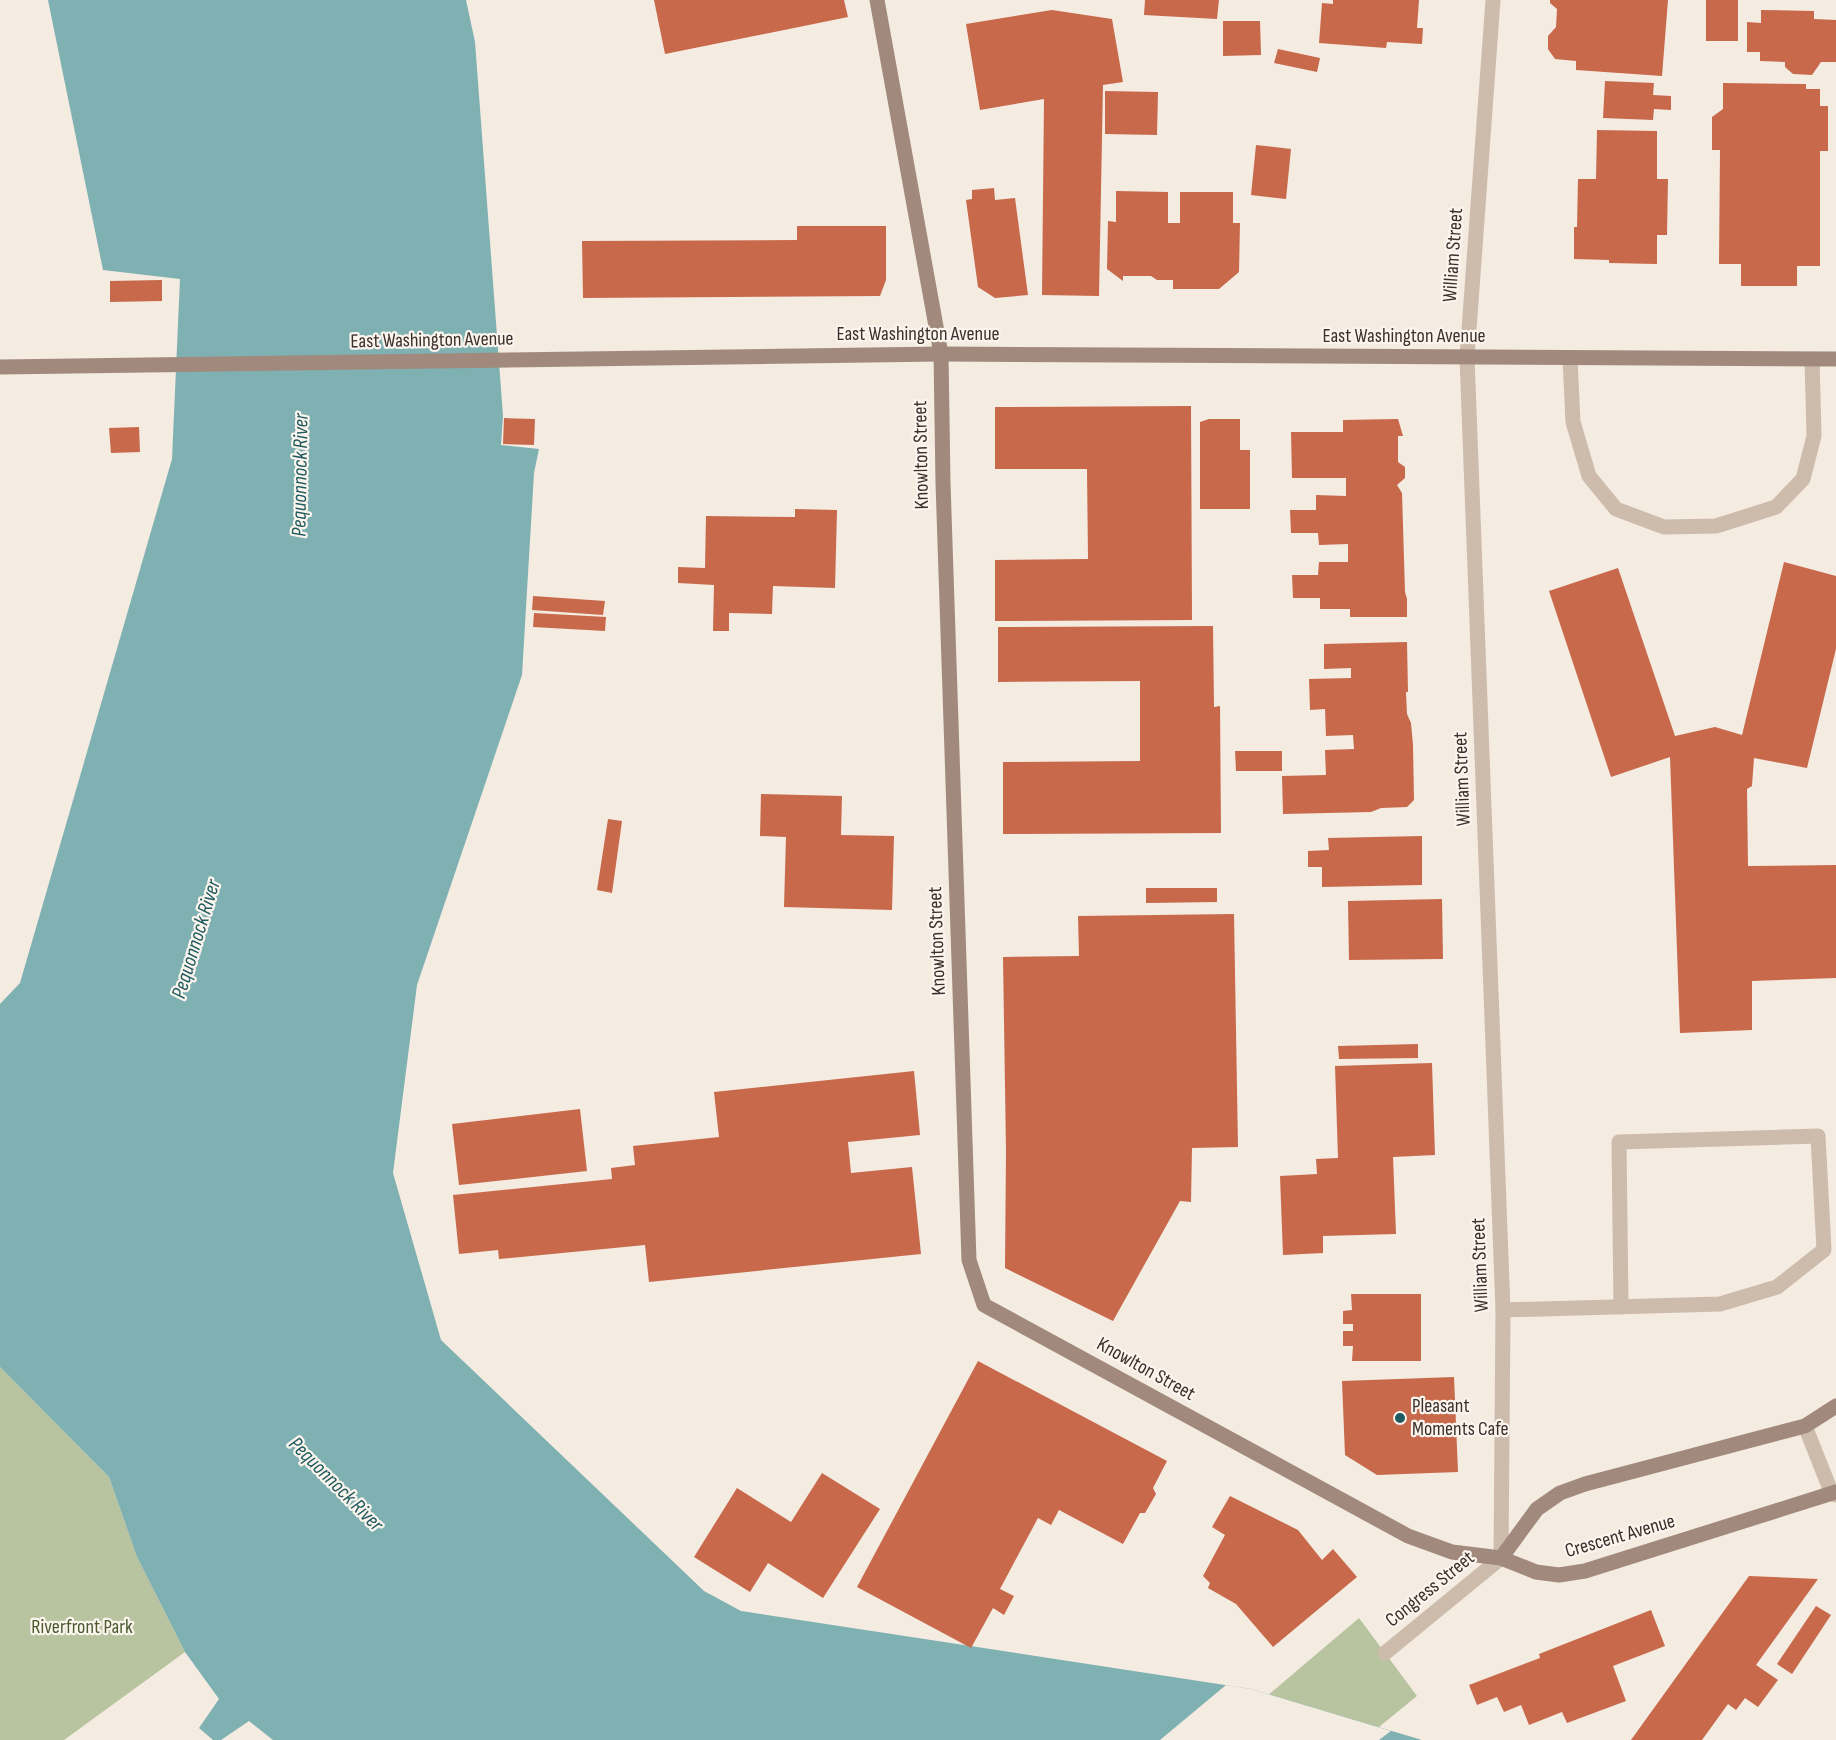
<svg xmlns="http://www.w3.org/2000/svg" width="1836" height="1740" viewBox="0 0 1836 1740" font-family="'Sofia Sans Condensed',sans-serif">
<rect width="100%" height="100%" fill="#f4ebe1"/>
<!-- green -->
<g fill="#b8c4a0">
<path d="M0,1367L109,1477L137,1557L185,1652L64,1740H0Z"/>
<path d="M1359,1618L1417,1696L1363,1740H1215Z"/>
</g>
<!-- water -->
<path fill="#7fb0b2" d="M48,0H466L475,42L503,416L501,445L539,449L534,473L522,675L417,985L393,1173L441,1340L704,1591L741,1611L1251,1689L1422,1740H273L249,1721L221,1740H213L199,1728L219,1699L185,1652L137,1557L109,1477L0,1367V1004L20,983L172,459L180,279L103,270Z"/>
<!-- pier -->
<path fill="#f4ebe1" d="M1226,1685L1251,1689L1391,1731L1379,1740H1160Z"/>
<!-- building -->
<g fill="#c8694b">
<path d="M654,0H844L848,17L665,54Z"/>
<path d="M1145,0H1219L1217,19L1144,15Z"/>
<path d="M1333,0H1419L1417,28H1423L1422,44L1387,42L1386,48L1319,43L1322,3L1333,4Z"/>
<path d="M1550,0H1668L1662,76L1576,70V61L1555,59L1548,49V36L1556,27L1557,9L1550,3Z"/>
<rect x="1706" y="0" width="32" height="41"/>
<path d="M1052,10L1112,19L1123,82L1103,85L1099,296L1042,295L1044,99L980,110L966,24Z"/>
<path d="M1761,10L1814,11V19L1836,20V62H1821L1812,75L1793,74L1785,67V62L1760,61V52H1747V22L1761,23Z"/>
<path d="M1223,21H1260L1261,55L1223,56Z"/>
<path d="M1278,49L1320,58L1317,72L1274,63Z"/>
<path d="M1605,81L1654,83L1653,95L1671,96V110L1654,109L1653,120L1603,118Z"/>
<path d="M1723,83L1806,84V89H1820V106H1828V151H1820V266H1797V286H1741V264H1719L1720,150H1712V117L1723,109Z"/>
<path d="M1105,91L1158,92L1157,135L1105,134Z"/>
<path d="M1597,130L1657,131V179H1668L1667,235H1657V264L1609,263V260L1574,259V227H1577L1578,179H1596Z"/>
<path d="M1256,145L1291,149L1286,199L1251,195Z"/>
<path d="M994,188L995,200L1015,198L1028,295L995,298L978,287L966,200L972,199V190Z"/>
<path d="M1116,191L1168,192V223H1180V192H1233V223H1240L1239,272L1219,289H1173V280H1157L1151,276H1123V281L1107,269L1108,221L1116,222Z"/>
<path d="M797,226H886V280L880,296L583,298L582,241L797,240Z"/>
<path d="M162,280V301L110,302V281Z"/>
<path d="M1191,406L1192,620L995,621V560L1088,559L1087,469H995V407Z"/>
<path d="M504,418L535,419L534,445L503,444Z"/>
<path d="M1209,419H1240V450H1250V509H1200V422Z"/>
<path d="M1398,419L1403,436H1398V462L1405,467V478L1397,485L1402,493L1405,592L1407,599V617H1350V609H1320V598H1293L1292,575H1318L1319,562H1348V544L1319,545L1318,533H1291L1290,510H1316V495L1346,496V478H1292L1291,432H1343V420Z"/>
<path d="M139,427L140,452L111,453L109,428Z"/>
<path d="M795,509L837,510L835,588L773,586L772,614L729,613V631H713L714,585L678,583V567L705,568L706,516L795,517Z"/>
<path d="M1784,562L1836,576V649L1807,768L1754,758L1752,786L1747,789L1748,866L1836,865V978L1752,981V1030L1680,1033L1670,757L1611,777L1549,591L1618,568L1675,736L1715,727L1742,735Z"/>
<path d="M533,596L605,601L603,615L532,610Z"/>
<path d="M534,613L606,617L605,631L533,627Z"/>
<path d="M1213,626L1214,707L1220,706L1221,833L1003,834V762L1140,761V681L998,682V627Z"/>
<path d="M1407,642L1408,692H1406L1407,714L1411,723L1413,745L1414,800L1407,807L1381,808L1371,812L1283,814L1282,776L1326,775L1325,750L1354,749L1353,735L1326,736L1325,709L1310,710L1309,679L1351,678V668L1324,669V644Z"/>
<path d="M1235,751H1282V771H1236Z"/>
<path d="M761,794L842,796L841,835L894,836L892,910L784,907L786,837L760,836Z"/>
<path d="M608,819L622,821L612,893L597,890Z"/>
<path d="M1422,836V885L1322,887V867H1308V851L1329,850L1328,838Z"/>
<path d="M1146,888H1217V902L1146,903Z"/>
<path d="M1442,899L1443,959L1349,960L1348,901Z"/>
<path d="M1234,914L1238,1147L1192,1148L1191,1202L1180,1201L1113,1321L1005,1268L1006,1151L1003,957L1079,956L1078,916Z"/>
<path d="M1418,1044V1058L1339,1059L1338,1046Z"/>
<path d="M1432,1063L1435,1155L1393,1157L1396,1234L1323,1236V1253L1283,1255L1280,1176L1317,1174L1316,1159L1338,1158L1335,1066Z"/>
<path d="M914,1071L920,1135L848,1142L851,1173L912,1167L921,1254L649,1282L645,1245L499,1259L498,1250L459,1254L453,1195L612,1179L611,1168L635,1165L633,1146L719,1137L714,1092Z"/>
<path d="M580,1109L587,1171L459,1185L452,1124Z"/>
<path d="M1351,1294H1421V1361H1352L1353,1346H1343V1331H1353V1324H1343V1311L1352,1310Z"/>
<path d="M978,1361L1167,1461L1153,1488L1156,1494L1145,1513H1140L1123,1544L1059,1510L1051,1525L1038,1518L1000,1589L1014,1596L1004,1615L993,1608L971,1648L857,1587Z"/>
<path d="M1454,1377L1458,1472L1377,1475L1345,1455L1342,1381Z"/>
<path d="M822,1473L880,1509L823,1598L768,1563L750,1592L694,1557L737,1488L791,1522Z"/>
<path d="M1230,1496L1298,1530L1322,1560L1333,1549L1357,1577L1273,1647L1236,1604L1208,1588L1210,1583L1203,1576L1225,1535L1212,1527Z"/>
<path d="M1749,1576L1818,1579L1756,1665L1778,1680L1758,1707L1745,1698L1736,1710L1728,1704L1702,1740H1631Z"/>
<path d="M1816,1606L1831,1615L1792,1674L1777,1664Z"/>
<path d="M1651,1610L1665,1646L1613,1666L1626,1701L1567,1723L1562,1712L1529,1725L1521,1705L1504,1712L1497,1697L1477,1705L1469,1685L1540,1658L1539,1654Z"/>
</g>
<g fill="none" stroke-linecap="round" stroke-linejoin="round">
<!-- service -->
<g stroke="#cdbbac" stroke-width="15">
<path d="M1570,358L1573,422L1589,476L1616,509L1664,527L1716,526L1776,507L1803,479L1814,436L1812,359"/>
<path d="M1503,1310L1720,1304L1777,1287L1824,1250L1818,1136L1619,1142L1621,1307"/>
</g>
<!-- minor -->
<g stroke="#cdbbac" stroke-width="15">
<path d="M1805,1426L1832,1494L1836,1495"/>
<path d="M1385,1653L1501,1558L1503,1310L1467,357L1493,0"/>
</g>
<!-- secondary -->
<g stroke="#a18a7d" stroke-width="15">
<path d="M877,0L941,354L943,483L969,1260L984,1305L1408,1536L1452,1552L1501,1558L1536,1572L1559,1575L1585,1571L1836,1492"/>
<path d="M0,367L941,354L1836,359"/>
<path d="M1501,1558L1537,1509L1560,1493L1585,1484L1805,1426L1836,1406"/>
</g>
</g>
<!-- markers -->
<circle fill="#1f5a5e" stroke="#fbf5ee" stroke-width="2" cx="1400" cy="1418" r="6"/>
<g text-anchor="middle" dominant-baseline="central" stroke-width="4.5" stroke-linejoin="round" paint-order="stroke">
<!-- street labels -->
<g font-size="20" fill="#3b302b" stroke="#fbf5ee">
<text transform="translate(1453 255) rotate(-86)">William Street</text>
<text x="918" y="334">East Washington Avenue</text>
<text x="1404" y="336">East Washington Avenue</text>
<text transform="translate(432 340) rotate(-1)">East Washington Avenue</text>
<text transform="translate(921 455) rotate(-91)">Knowlton Street</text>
<text transform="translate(1462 779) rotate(-92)">William Street</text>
<text transform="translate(937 941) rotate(-92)">Knowlton Street</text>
<text transform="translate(1480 1265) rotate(-92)">William Street</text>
<text transform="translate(1146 1369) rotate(29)">Knowlton Street</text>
<text transform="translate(1620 1536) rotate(-16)">Crescent Avenue</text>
<text transform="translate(1430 1589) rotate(-39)">Congress Street</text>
</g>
<!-- poi labels -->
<g font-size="20" fill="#3b302b" stroke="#fbf5ee" text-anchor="start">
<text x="1412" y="1406">Pleasant<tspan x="1412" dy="23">Moments Cafe</tspan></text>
</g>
<!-- park labels -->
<g font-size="20" fill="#4a5a2e" stroke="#fbf5ee">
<text x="82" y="1627">Riverfront Park</text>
</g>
<!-- water labels -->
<g font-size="21" font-style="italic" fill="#1f5a5e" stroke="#fbf5ee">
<text transform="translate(300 475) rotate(-89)">Pequonnock River</text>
<text transform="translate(196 939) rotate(-73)">Pequonnock River</text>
<text transform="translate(336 1484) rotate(45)">Pequonnock River</text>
</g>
</g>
</svg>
